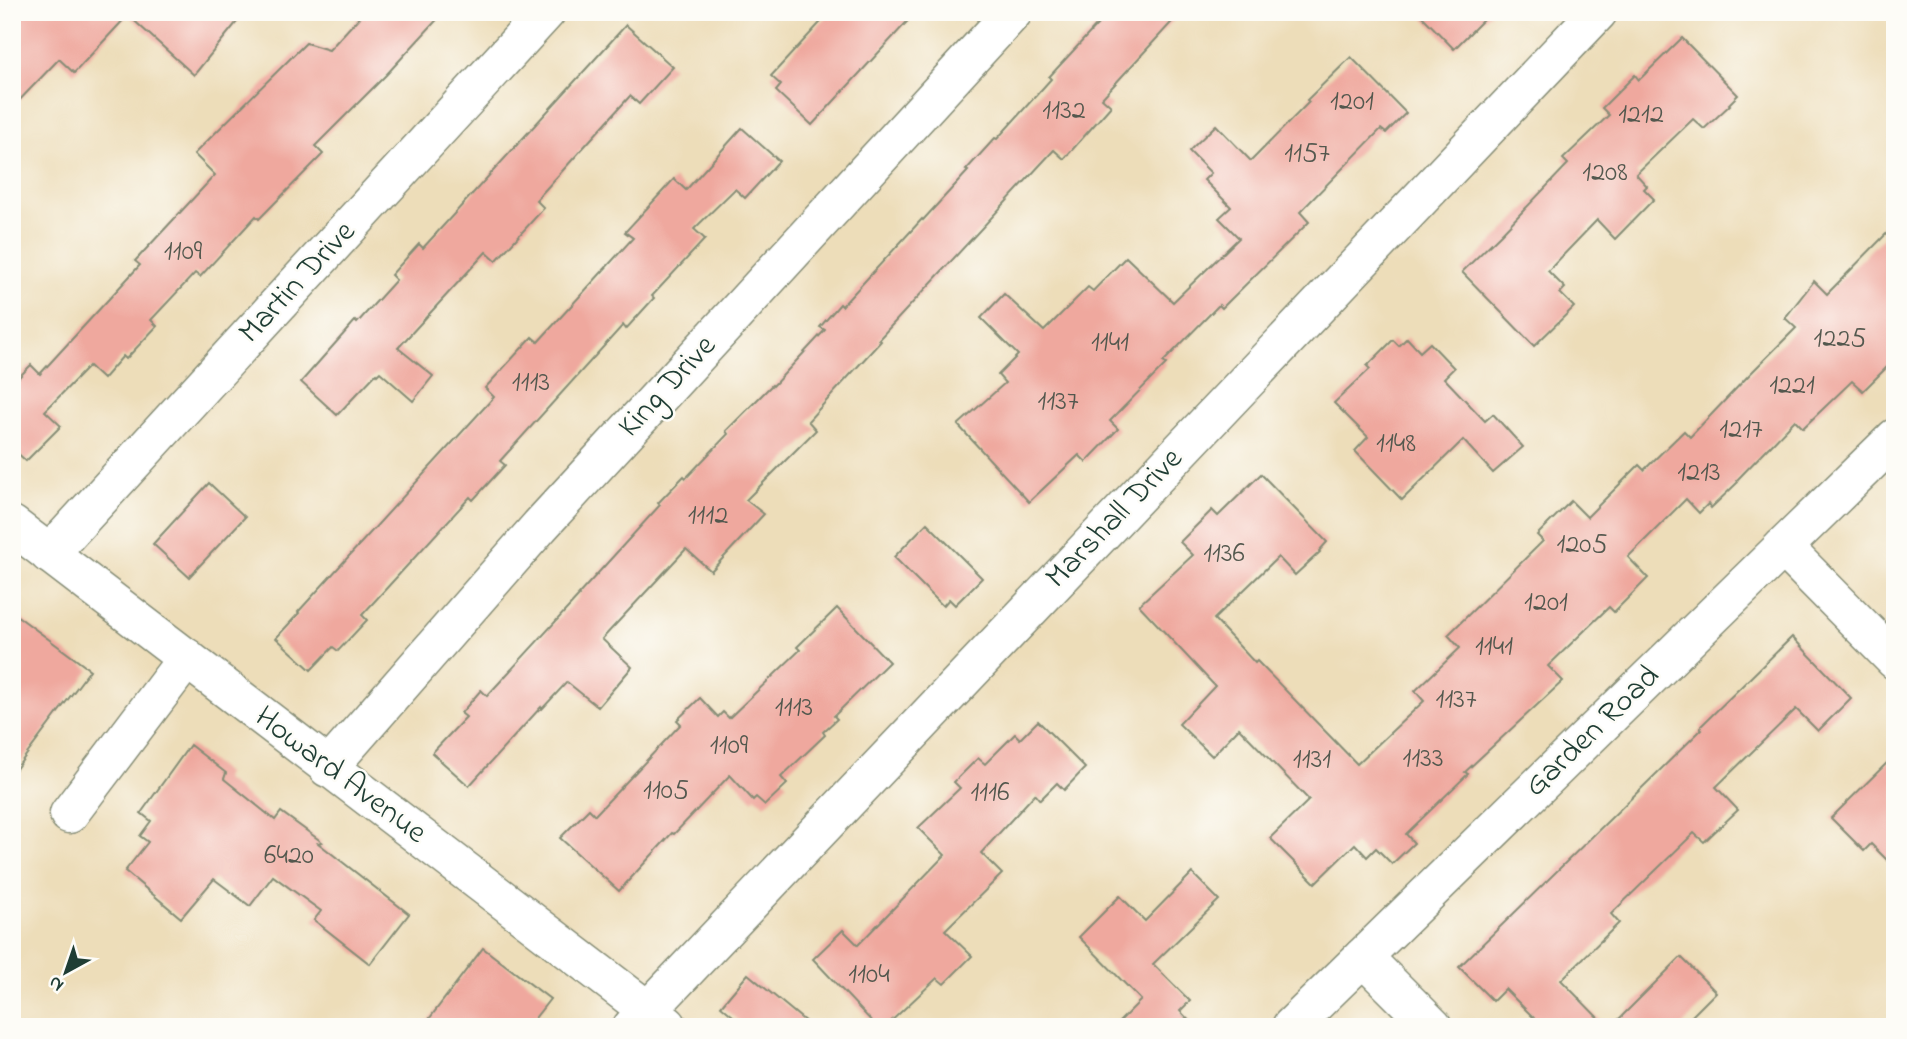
<svg xmlns="http://www.w3.org/2000/svg" width="1907" height="1039" viewBox="0 0 1907 1039" font-family="'Indie Flower',sans-serif">
<rect width="100%" height="100%" fill="#fdfcf7"/>
<filter id="ink" filterUnits="userSpaceOnUse"><feTurbulence type="fractalNoise" baseFrequency=".0143" numOctaves="2"/><feDisplacementMap in="SourceGraphic" scale="14" xChannelSelector="R" yChannelSelector="G"/><feConvolveMatrix kernelMatrix="1 2 1 2 8 2 1 2 1" color-interpolation-filters="sRGB"/></filter>
<filter id="wash" filterUnits="userSpaceOnUse"><feTurbulence type="fractalNoise" baseFrequency=".00686" numOctaves="4" result="noise"/><feDisplacementMap in="SourceGraphic" scale="28" xChannelSelector="R" yChannelSelector="G"/><feGaussianBlur stdDeviation="1.57" result="paint"/><feColorMatrix in="noise" values="0 0 0 0 0 0 0 0 0 0 0 0 0 0 0 0 0 1.4 0 .05"/><feComposite in="paint" operator="in"/></filter>
<g filter="url(#wash)">
<rect width="100%" height="100%" fill="#edddb9"/>
<g id="blocks">
<!-- building -->
<g fill="#efa89e">
<path d="M12,12H245L194,75L128,15L74,73L59,59L12,108Z"/>
<path d="M364,12H444L386,75L315,146L323,154L259,219L256,216L200,277L195,273L151,320L157,326L126,359L123,356L103,379L89,366L45,411L61,426L26,461L12,448V378L15,381L31,365L40,374L140,265L135,261L215,175L194,154L306,43L329,50Z"/>
<path d="M830,12H916L812,125L776,91L781,85L771,76Z"/>
<path d="M1109,12H1181L1102,98L1111,106L1064,159L1054,150L879,339L881,341L808,421L816,430L746,500L764,514L711,571L686,549L602,639L632,667L598,707L567,682L542,709L541,707L469,786L432,753L466,717L461,713L481,690L487,696L579,596L578,595L660,505L658,503L684,476L686,478L728,434L726,431L772,385L773,386L825,330L820,327L840,304L842,306L922,219L923,220L968,171L966,170L995,138L997,139L1051,79L1049,77Z"/>
<path d="M1418,12H1491L1454,49Z"/>
<path d="M626,25L673,67L639,104L630,96L536,200L544,208L496,261L486,252L398,348L433,376L413,401L380,372L377,375L376,374L337,415L301,382L355,321L357,323L396,280L391,275L419,244L423,248Z"/>
<path d="M1682,38L1738,95L1729,104L1730,105L1704,129L1693,119L1636,174L1647,186L1644,189L1654,199L1615,239L1597,220L1548,271L1565,288L1560,293L1574,307L1534,346L1462,272L1501,234L1568,164L1563,159L1609,115L1602,108L1635,75L1639,80Z"/>
<path d="M1351,57L1406,113L1386,133L1381,129L1300,212L1309,222L1222,308L1219,305L1163,362L1166,364L1110,421L1118,429L1086,462L1079,455L1029,502L958,425L1005,383L998,375L1018,355L981,318L1004,294L1044,331L1088,287L1093,291L1126,257L1173,302L1239,238L1219,218L1231,207L1204,180L1211,173L1189,151L1216,125L1251,161L1309,102L1307,100Z"/>
<path d="M742,128L779,161L745,198L735,189L694,229L705,239L652,296L654,298L626,329L623,325L500,461L505,465L473,500L470,497L362,615L367,620L338,651L333,647L311,670L276,638L299,613L298,612L494,397L485,388L532,337L538,342L633,238L625,232L674,179L686,190Z"/>
<path d="M1895,225V359L1863,391L1852,381L1803,428L1795,420L1737,480L1738,482L1711,508L1708,504L1699,513L1686,499L1628,557L1648,578L1614,612L1609,607L1548,666L1563,681L1465,772L1468,774L1406,834L1414,843L1392,864L1376,848L1367,857L1355,844L1315,883L1270,838L1309,800L1239,728L1212,756L1179,724L1215,686L1139,605L1193,555L1180,542L1212,510L1218,516L1261,474L1327,542L1319,551L1320,552L1295,575L1278,557L1214,619L1255,663L1257,661L1357,764L1424,701L1415,691L1460,648L1448,635L1543,541L1537,535L1571,501L1587,517L1639,465L1644,470L1684,431L1690,437L1750,374L1796,328L1785,318L1814,281L1827,294Z"/>
<path d="M1407,338L1420,352L1430,343L1454,368L1444,378L1485,421L1493,414L1523,447L1493,473L1463,440L1402,500L1355,451L1368,437L1334,403L1370,369L1367,366L1393,340L1399,346Z"/>
<path d="M209,483L245,517L189,577L153,544Z"/>
<path d="M927,523L982,578L955,605L949,599L943,606L894,557Z"/>
<path d="M837,608L889,662L834,716L837,719L823,732L825,735L781,777L787,784L765,805L756,797L753,800L730,775L674,834L672,833L619,891L560,838L589,809L595,815L681,724L677,720L700,698L718,717L723,712L729,718L800,650L797,647Z"/>
<path d="M12,612L90,670L12,774Z"/>
<path d="M1792,637L1851,698L1818,731L1796,709L1716,787L1738,810L1704,842L1694,833L1611,914L1619,923L1561,980L1607,1027H1543L1505,989L1493,1001L1459,967L1702,729L1700,727Z"/>
<path d="M1038,721L1085,768L1064,790L1057,783L1040,800L1035,794L981,853L1002,874L945,930L972,956L944,984L937,978L885,1027H877L813,959L843,930L858,945L945,855L918,828L960,788L954,782L978,758L985,764L1015,734L1020,739Z"/>
<path d="M190,745L226,773L224,779L275,820L281,812L322,842L318,843L409,914L370,964L314,920L321,911L273,876L250,906L214,879L181,918L125,871L148,842L140,836L151,821L141,813Z"/>
<path d="M1895,755V868L1871,844L1864,851L1831,818Z"/>
<path d="M1192,873L1219,900L1153,964L1190,1001L1180,1011L1195,1027H1114L1141,1000L1079,937L1120,896L1145,921Z"/>
<path d="M483,948L550,999L528,1027H423Z"/>
<path d="M1681,957L1716,992L1681,1027H1611Z"/>
<path d="M748,974L812,1027H746L721,1006Z"/>
</g>
</g>
</g>
<g filter="url(#ink)">
<use href="#blocks" fill-opacity="0" stroke="#868d76" stroke-width="2"/>
<g fill="none" stroke-linecap="round" stroke-linejoin="round">
<defs>
<g id="street">
<path d="M12,525L667,1025"/>
<path d="M1783,547L1895,660"/>
<path d="M49,554L546,12"/>
<path d="M328,768L540,526L1013,12"/>
<path d="M69,814L187,658"/>
<path d="M1363,957L1433,1027"/>
<path d="M632,1027L1598,12"/>
<path d="M1291,1027L1895,438"/>
</g>
</defs>
<!-- street casing -->
<use href="#street" stroke="#868d76" stroke-width="41"/>
<!-- street -->
<use href="#street" stroke="#fff" stroke-width="38"/>
</g>
</g>
<g text-anchor="middle" dominant-baseline="central" stroke-width="5" stroke-linejoin="round" paint-order="stroke">
<!-- number labels -->
<g font-size="28" fill="#53584e">
<text x="1352" y="102">1201</text>
<text x="1064" y="111">1132</text>
<text x="1641" y="115">1212</text>
<text x="1307" y="154">1157</text>
<text x="1605" y="173">1208</text>
<text x="183" y="252">1109</text>
<text x="1840" y="339">1225</text>
<text x="1110" y="343">1141</text>
<text x="531" y="383">1113</text>
<text x="1792" y="386">1221</text>
<text x="1058" y="402">1137</text>
<text x="1741" y="430">1217</text>
<text x="1396" y="444">1148</text>
<text x="1699" y="473">1213</text>
<text x="708" y="516">1112</text>
<text x="1582" y="545">1205</text>
<text x="1224" y="554">1136</text>
<text x="1546" y="603">1201</text>
<text x="1494" y="647">1141</text>
<text x="1456" y="700">1137</text>
<text x="794" y="708">1113</text>
<text x="729" y="746">1109</text>
<text x="1423" y="759">1133</text>
<text x="1312" y="760">1131</text>
<text x="666" y="791">1105</text>
<text x="990" y="793">1116</text>
<text x="289" y="856">6420</text>
<text x="869" y="975">1104</text>
</g>
<!-- street labels -->
<g font-size="32" fill="#1f3d34" stroke="#fdfcf7">
<text transform="translate(298 283) rotate(-47)">Martin Drive</text>
<text transform="translate(668 387) rotate(-47)">King Drive</text>
<text transform="translate(1115 519) rotate(-46)">Marshall Drive</text>
<text transform="translate(1593 732) rotate(-44)">Garden Road</text>
<text transform="translate(340 776) rotate(37)">Howard Avenue</text>
</g>
</g>
<!-- margin -->
<rect width="1907" height="1039" fill="none" stroke="#fdfcf7" stroke-width="42"/>
<!-- north arrow -->
<g transform="translate(66 972) rotate(220)" stroke="#fdfcf7" stroke-width="5" paint-order="stroke">
<path d="M0-5L12 26L0 18L-12 26Z" fill="#1f3d34"/>
<text y="-10" font-size="19" font-weight="bold" text-anchor="middle" fill="#1f3d34">N</text>
</g>
</svg>
